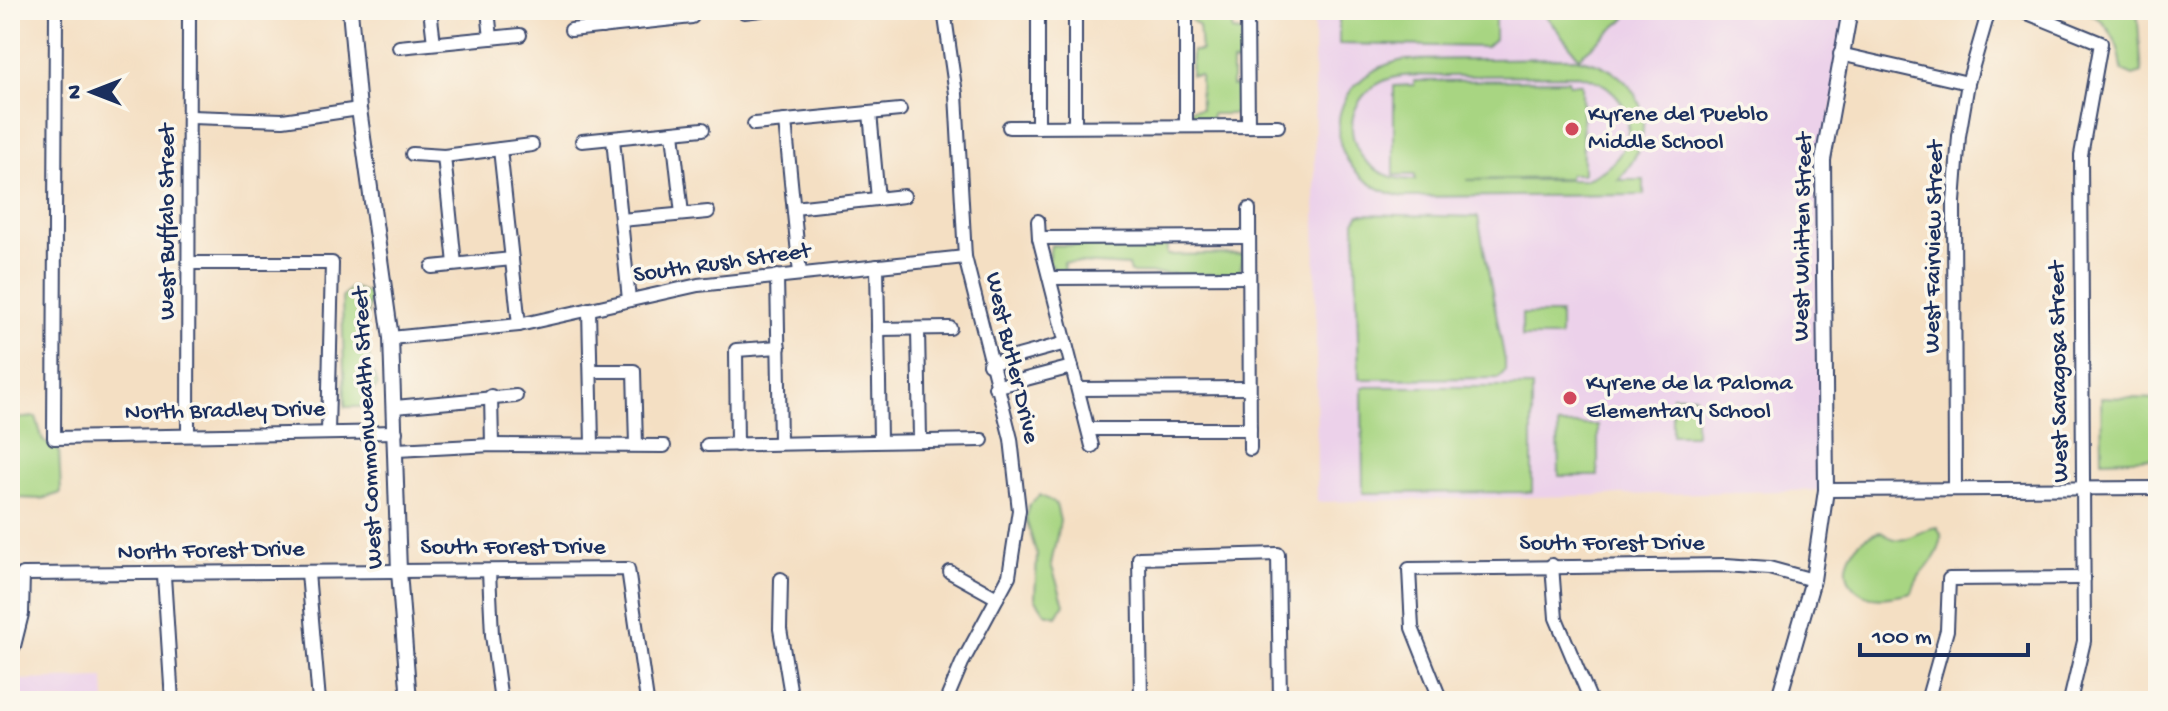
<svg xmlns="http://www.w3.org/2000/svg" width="2168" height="711" viewBox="0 0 2168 711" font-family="'Gochi Hand',sans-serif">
<rect width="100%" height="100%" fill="#fbf7ec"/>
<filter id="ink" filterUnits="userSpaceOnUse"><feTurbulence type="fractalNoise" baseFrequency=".0125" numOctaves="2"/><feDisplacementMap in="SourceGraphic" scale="16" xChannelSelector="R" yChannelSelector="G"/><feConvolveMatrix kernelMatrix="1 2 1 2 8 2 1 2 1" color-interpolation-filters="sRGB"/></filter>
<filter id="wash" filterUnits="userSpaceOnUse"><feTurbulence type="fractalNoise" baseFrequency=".006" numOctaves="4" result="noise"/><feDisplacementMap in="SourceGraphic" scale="32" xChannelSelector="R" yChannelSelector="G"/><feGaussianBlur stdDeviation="1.8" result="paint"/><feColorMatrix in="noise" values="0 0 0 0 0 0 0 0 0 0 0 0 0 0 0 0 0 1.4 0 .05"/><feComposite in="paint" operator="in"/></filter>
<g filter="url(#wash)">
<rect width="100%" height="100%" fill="#f4dfc3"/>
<!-- built -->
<g fill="#ecd1ea">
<path d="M1314,10H1850L1823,160L1826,490L1317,502Z"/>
<path d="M104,678L105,701H10V680Z"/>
</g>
<!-- green -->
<g fill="#a8d582" stroke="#628270" stroke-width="2" fill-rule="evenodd">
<path d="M1191,10H1233L1232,31L1242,32L1240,62L1232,63V86H1241L1240,114H1212L1211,123H1198L1190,115L1192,109H1201L1200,75H1191L1192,51H1201L1199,26L1191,20Z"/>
<path d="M1339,10H1495V39L1486,47L1339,44Z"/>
<path d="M1541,10H1620L1626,18L1579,57Z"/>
<path d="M2082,10H2137L2142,73L2133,76L2122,71C2120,43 2110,20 2082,10Z"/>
<path d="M1575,58C1642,68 1666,130 1618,180H1644V195L1404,197C1316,178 1317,77 1404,60ZM1578,75C1642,87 1646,159 1584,180H1467L1569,178L1570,174H1583L1582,84H1569L1568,80L1414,81V85L1394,86V175H1415V180C1347,181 1329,104 1386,80C1404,73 1429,76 1448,76C1491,76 1535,75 1578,75Z"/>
<path d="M1360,214L1478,217L1505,361V371L1499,378L1359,379L1355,221Z"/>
<path d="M1051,245L1167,246V255L1244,254L1239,275L1130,273L1128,266L1064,262L1065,274L1056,272L1048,261Z"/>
<path d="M351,287L371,294C364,325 365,357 378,385L360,407H345L342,298Z"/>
<rect x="1522" y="314" width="38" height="23"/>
<path d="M1362,387H1532V492L1363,493Z"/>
<rect x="1672" y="396" width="23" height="39"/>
<path d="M2101,397L2158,399V458L2102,460Z"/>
<path d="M36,417L43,441L59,450L61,493L42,499L18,498L10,483V419Z"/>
<path d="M1558,425H1598V476H1559Z"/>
<path d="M1040,495L1056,504L1060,521L1051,564L1064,604L1057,616L1045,613L1035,598L1037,555L1026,519L1029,505Z"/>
<path d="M1937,527L1942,536C1937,568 1920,563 1912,593C1897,596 1875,602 1861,593C1832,575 1852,536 1881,532C1907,550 1910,531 1937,527Z"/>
</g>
</g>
<g filter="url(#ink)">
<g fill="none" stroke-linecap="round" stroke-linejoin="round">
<defs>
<g id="minor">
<path d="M56,10L54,438L396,432"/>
<path d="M430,10L434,43"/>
<path d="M488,10L491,38"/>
<path d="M600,10L602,27"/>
<path d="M944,10L956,94L965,257L1011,439L1019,510L1009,576L962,663L946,701"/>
<path d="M1075,10V126"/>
<path d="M1186,10V126"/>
<path d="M1247,10L1248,126"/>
<path d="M2020,10L2101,43L2081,155L2084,641L2070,701"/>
<path d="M744,12L761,10"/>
<path d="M571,30L692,17"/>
<path d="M399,47L520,35"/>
<path d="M1840,54L1968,83"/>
<path d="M870,113L878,199"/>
<path d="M191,117L283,120L359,109"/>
<path d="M785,121L800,274"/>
<path d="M754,124L900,110"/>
<path d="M1009,127L1278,126"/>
<path d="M1038,127V10"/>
<path d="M673,133L682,214"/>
<path d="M613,139L629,300"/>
<path d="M582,141L703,129"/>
<path d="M500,149L519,325"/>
<path d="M412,154L444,156L532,145"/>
<path d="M444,156L455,264"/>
<path d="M794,208L904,196"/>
<path d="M1249,209L1250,449"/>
<path d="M621,220L708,212"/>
<path d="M1038,221L1039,238L1092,446"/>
<path d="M1039,238L1249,237"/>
<path d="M191,263H332L328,432"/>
<path d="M877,266L880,440"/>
<path d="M432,267L512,259"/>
<path d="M777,276L780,441"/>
<path d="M1050,278L1249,277"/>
<path d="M589,309L592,444"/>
<path d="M878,329L950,328"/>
<path d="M918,329L920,439"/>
<path d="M391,338L519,325L698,285L965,257"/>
<path d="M989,364L1066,343"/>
<path d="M591,371H634L636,445"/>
<path d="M995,387L1072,367"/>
<path d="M1078,389L1249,388"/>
<path d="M491,396L492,445"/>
<path d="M395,407L516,396"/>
<path d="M1088,429H1250"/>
<path d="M188,434L189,10"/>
<path d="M707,445L982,440"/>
<path d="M737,445L736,350L779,347"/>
<path d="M397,450L492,445L664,446"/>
<path d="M1955,489L1954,202L1959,136L1968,83L1989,10"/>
<path d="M1826,490L2158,488"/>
<path d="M1552,565L1556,618L1591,701"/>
<path d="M489,572L492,635L501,701"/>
<path d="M950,572L997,598"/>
<path d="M308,573L319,701"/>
<path d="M164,576L172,701"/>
<path d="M781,579L780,629L792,701"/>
<path d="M14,646L22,614L23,574L628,569L647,701"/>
<path d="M1141,701L1139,558L1278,554L1280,701"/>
<path d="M1441,701L1412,628L1409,569L1726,565L1769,568L1813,580"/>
<path d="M1927,701L1947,630L1949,579L2084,578"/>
</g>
<g id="tertiary">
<path d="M350,10L359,109L391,338L399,571L409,701"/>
<path d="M1778,701L1813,580L1826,490L1823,160L1850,10"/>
</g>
</defs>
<!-- minor casing -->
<use href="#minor" stroke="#3c496d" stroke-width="16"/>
<!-- tertiary casing -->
<use href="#tertiary" stroke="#3c496d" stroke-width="18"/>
<!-- minor -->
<use href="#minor" stroke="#fff" stroke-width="12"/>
<!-- tertiary -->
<use href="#tertiary" stroke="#fff" stroke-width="14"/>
</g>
</g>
<!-- markers -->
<g fill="#d1495b" stroke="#fbf7ec" stroke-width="3">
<circle cx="1572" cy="129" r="8"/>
<circle cx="1570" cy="398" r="8"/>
</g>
<g text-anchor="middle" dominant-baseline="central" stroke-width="7" stroke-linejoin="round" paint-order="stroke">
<!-- poi labels -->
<g font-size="24" fill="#1b2f5e" stroke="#fbf7ec" text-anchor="start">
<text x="1588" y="115">Kyrene del Pueblo<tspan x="1588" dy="28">Middle School</tspan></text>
<text x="1586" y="384">Kyrene de la Paloma<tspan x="1586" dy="28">Elementary School</tspan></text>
</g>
<!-- street labels -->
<g font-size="24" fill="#1b2f5e" stroke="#fbf7ec">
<text transform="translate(168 222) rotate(-90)">West Buffalo Street</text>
<text transform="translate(1804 237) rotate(-89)">West Whitten Street</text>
<text transform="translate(1935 247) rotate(-89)">West Fairview Street</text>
<text transform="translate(722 264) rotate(-8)">South Rush Street</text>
<text transform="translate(1011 358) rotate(77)">West Butler Drive</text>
<text transform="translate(2060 372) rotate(-91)">West Saragosa Street</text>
<text transform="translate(225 412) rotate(-1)">North Bradley Drive</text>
<text transform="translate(369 428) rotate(-93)">West Commonwealth Street</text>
<text x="1612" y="544">South Forest Drive</text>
<text x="513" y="548">South Forest Drive</text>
<text transform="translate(211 552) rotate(-1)">North Forest Drive</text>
</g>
</g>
<!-- margin -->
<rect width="2168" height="711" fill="none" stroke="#fbf7ec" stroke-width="40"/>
<!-- north arrow -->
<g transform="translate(92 92) rotate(270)" stroke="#fbf7ec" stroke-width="6" paint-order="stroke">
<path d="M0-6L14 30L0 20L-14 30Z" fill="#1b2f5e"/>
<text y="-12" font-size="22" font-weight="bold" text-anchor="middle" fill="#1b2f5e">N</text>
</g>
<!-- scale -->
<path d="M1860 643v12h168v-12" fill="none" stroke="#1b2f5e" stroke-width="4"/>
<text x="1872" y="643" font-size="24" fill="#1b2f5e" stroke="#fbf7ec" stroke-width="6" paint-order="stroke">100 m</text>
</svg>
